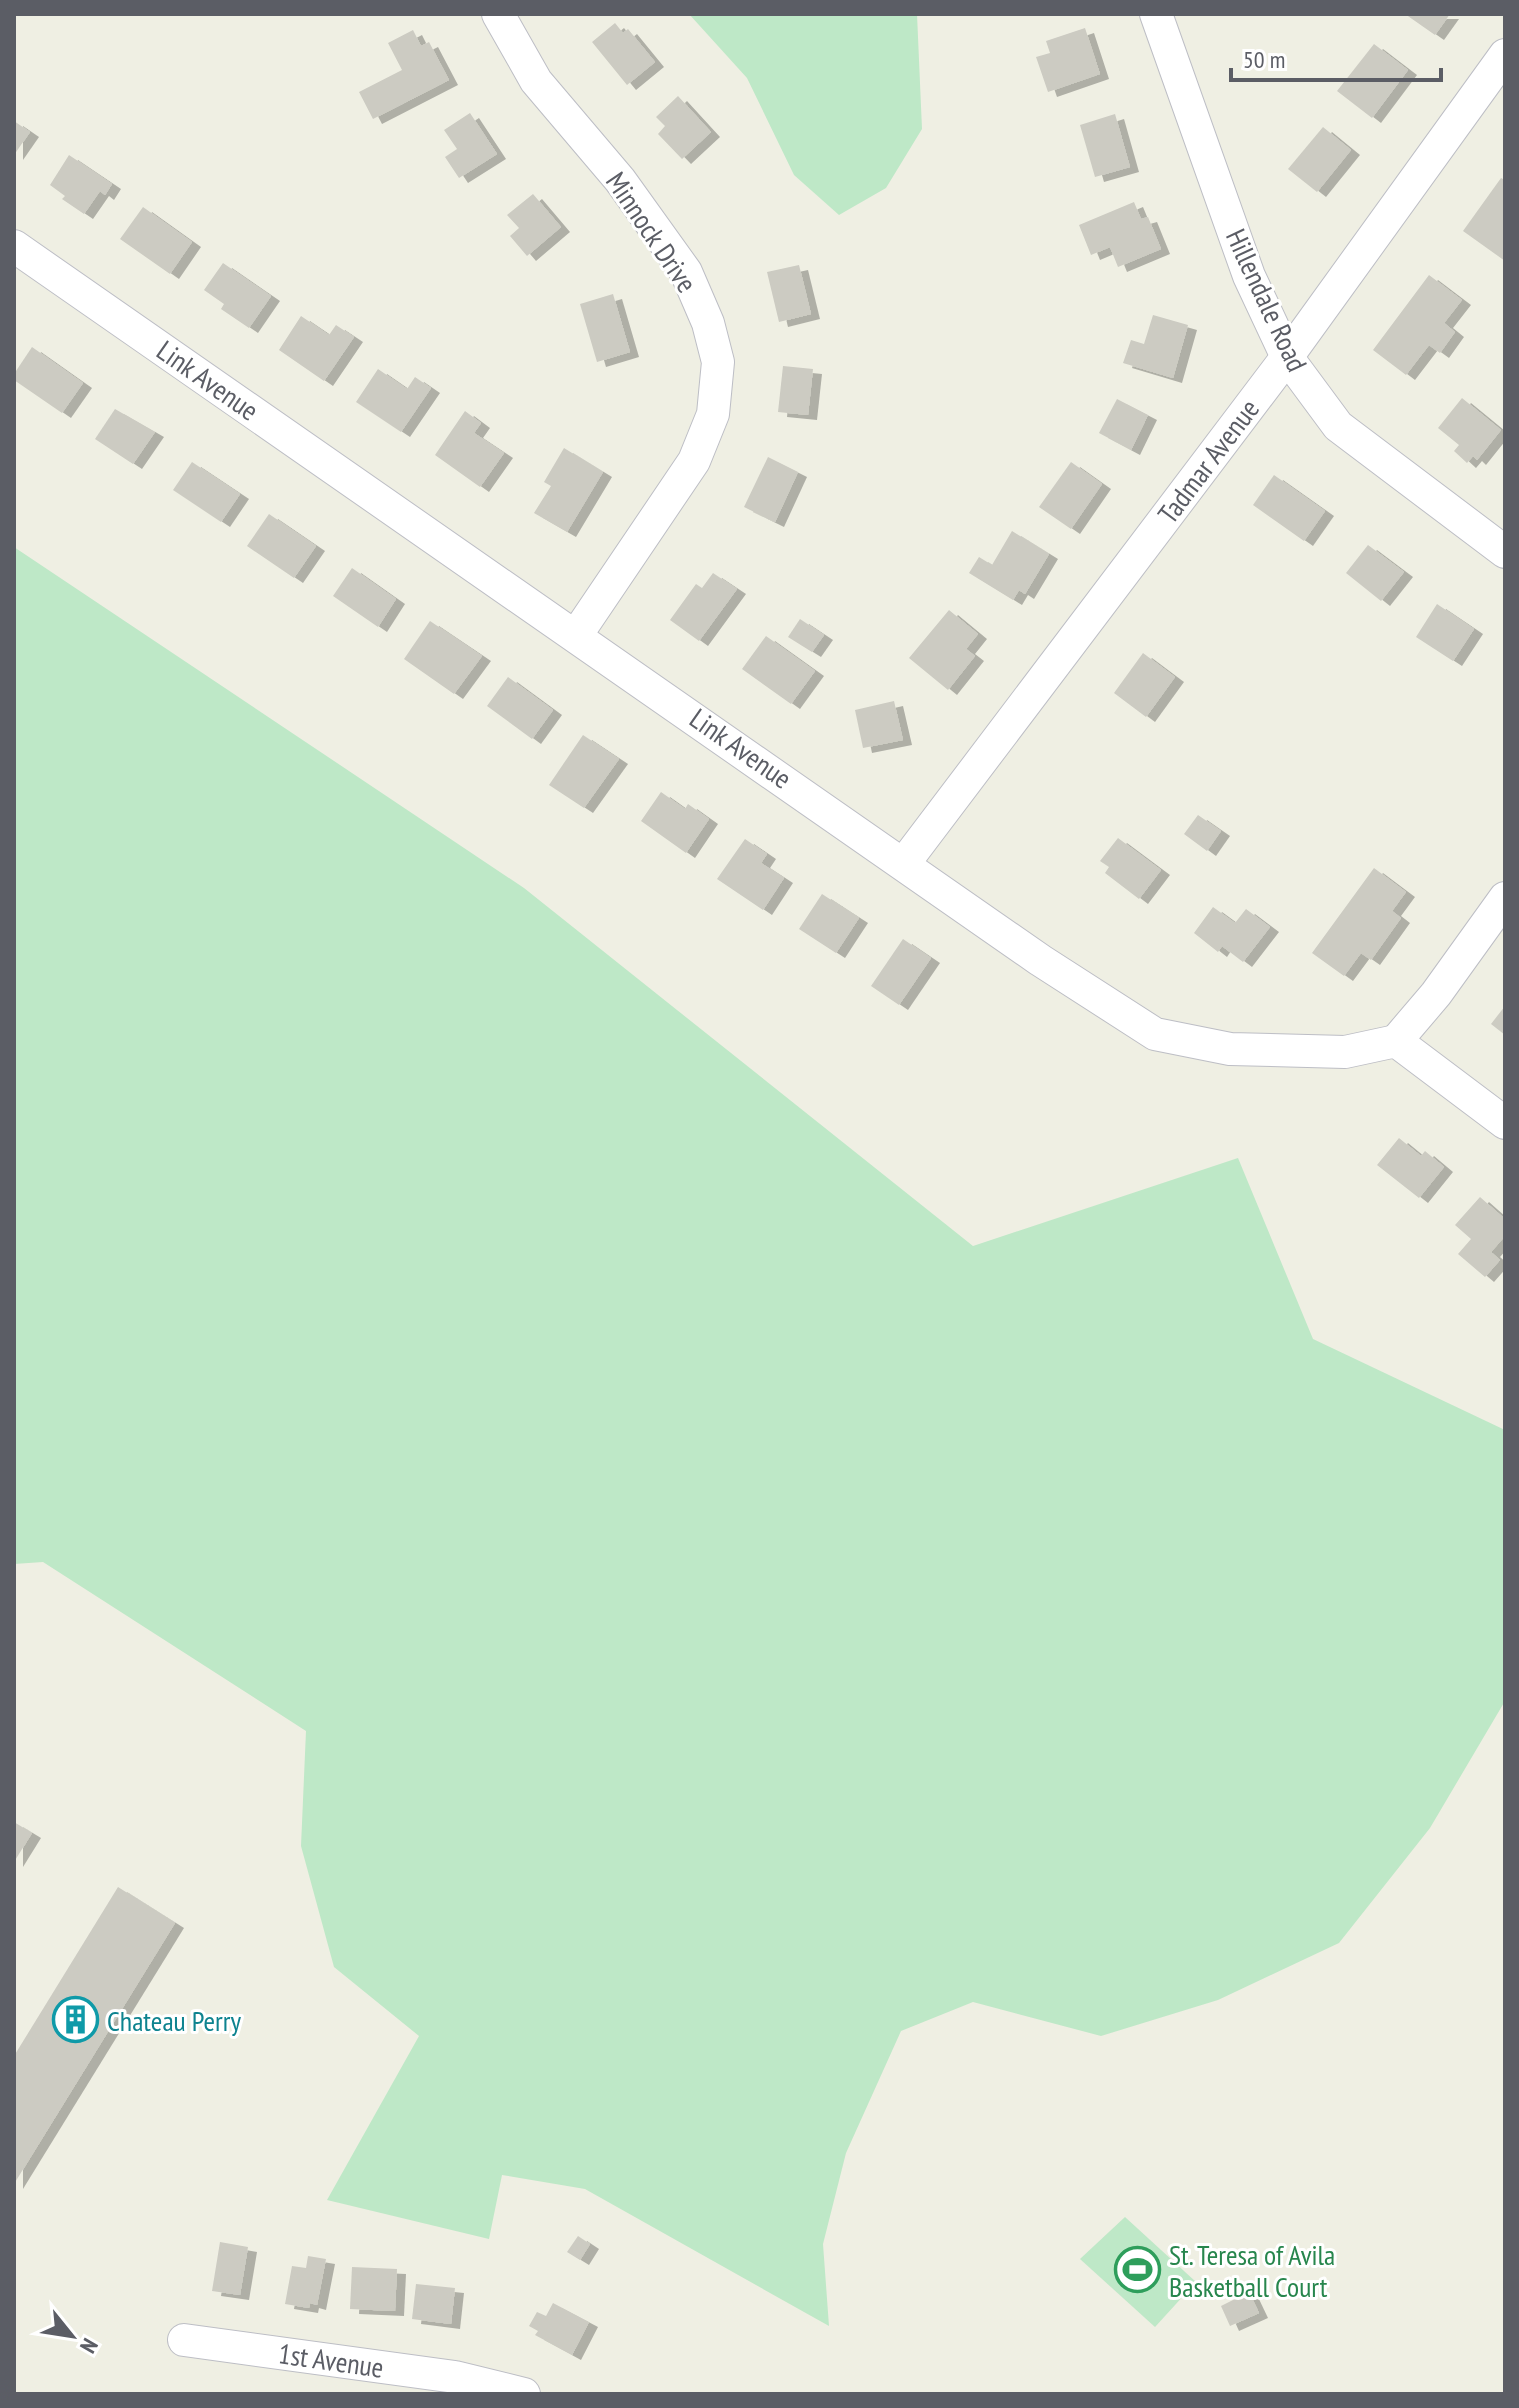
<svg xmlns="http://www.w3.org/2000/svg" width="1519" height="2408" viewBox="0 0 1519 2408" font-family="'PT Sans Narrow',sans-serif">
<defs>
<filter id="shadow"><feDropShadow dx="9" dy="5" stdDeviation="0" flood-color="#0004"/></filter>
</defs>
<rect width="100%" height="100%" fill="#efefe3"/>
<!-- green -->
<g fill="#bee8c7">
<path d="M689,14H917L922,129L886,188L839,215L794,175L747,78Z"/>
<path d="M14,547L524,888L973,1246L1238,1158L1313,1339L1505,1430V1701L1430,1828L1339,1943L1218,2000L1101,2036L973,2002L901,2031L846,2153L823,2244L829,2326L585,2189L502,2175L489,2239L327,2200L419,2036L334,1967L301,1846L306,1731L43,1562L14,1564Z"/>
<path d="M1125,2217L1196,2282L1155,2327L1080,2259Z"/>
</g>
<!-- building -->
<g fill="#cccbc2" filter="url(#shadow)">
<path d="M1405,14H1450L1435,35Z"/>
<path d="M615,23L623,33L628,29L655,62L627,85L592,42Z"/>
<path d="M1085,28L1100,74L1048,92L1036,57L1050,53L1046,41Z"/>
<path d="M413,30L421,46L429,42L449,80L373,119L359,92L402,70L388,43Z"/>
<path d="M1374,44L1408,70L1372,118L1337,91Z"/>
<path d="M678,96L711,132L682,159L658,134L665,126L656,117Z"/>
<path d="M470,113L497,154L459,178L445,157L457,149L444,130Z"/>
<path d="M1115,114L1130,167L1095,177L1080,125Z"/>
<path d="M14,121L30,132L14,155Z"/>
<path d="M1323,127L1351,150L1317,192L1288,169Z"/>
<path d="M69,155L112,184L105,195L100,191L84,214L62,199L65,196L50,185Z"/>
<path d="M1501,178L1505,180V261L1463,231Z"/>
<path d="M533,194L561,227L527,256L510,236L519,228L507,215Z"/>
<path d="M1134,202L1141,219L1148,217L1161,249L1118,267L1110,247L1091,255L1079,225Z"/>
<path d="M143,207L192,242L170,274L120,239Z"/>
<path d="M223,263L271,296L249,328L221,309L224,304L204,290Z"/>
<path d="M799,265L811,314L779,322L767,272Z"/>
<path d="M1429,275L1462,300L1444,323L1455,332L1440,353L1429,345L1406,375L1373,350Z"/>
<path d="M613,294L630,352L597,362L580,304Z"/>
<path d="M1153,315L1188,325L1173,378L1123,363L1131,340L1144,344Z"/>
<path d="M301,316L329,335L336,325L354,337L324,381L279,350Z"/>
<path d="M32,347L83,383L62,413L14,380V374Z"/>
<path d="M783,366L813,369L808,415L778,412Z"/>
<path d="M378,369L407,389L415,377L431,388L401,432L356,402Z"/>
<path d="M1462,398L1501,430L1477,460L1473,456L1467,463L1454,451L1459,445L1438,428Z"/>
<path d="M1117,399L1148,415L1131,450L1099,433Z"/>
<path d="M115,409L155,432L133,464L95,439Z"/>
<path d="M465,411L481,423L474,433L504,453L480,487L435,455Z"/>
<path d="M564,448L603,472L567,532L534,513L551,486L544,482Z"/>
<path d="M768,457L798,472L775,522L744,507Z"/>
<path d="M192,462L240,494L221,522L173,490Z"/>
<path d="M1071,462L1102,484L1071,529L1039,507Z"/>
<path d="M1274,475L1325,511L1304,541L1253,505Z"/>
<path d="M269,514L316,546L294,578L247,546Z"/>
<path d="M1012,531L1049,554L1025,594L1019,590L1013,600L969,573L979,557L992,565Z"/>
<path d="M1368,545L1404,572L1381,601L1346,573Z"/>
<path d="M352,568L396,599L378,627L333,596Z"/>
<path d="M713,573L737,589L699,641L670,620L696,584L702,588Z"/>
<path d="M1437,604L1474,629L1453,661L1416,637Z"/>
<path d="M949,610L978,634L966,649L975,656L948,690L909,658Z"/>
<path d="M800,619L824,635L812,652L788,637Z"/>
<path d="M430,621L482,656L454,694L404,659Z"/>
<path d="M766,636L815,671L791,704L742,669Z"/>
<path d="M1143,653L1175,677L1146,717L1114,693Z"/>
<path d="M508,677L553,710L532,739L487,706Z"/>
<path d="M894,701L903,740L863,748L855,710Z"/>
<path d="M583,735L619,759L584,808L549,785Z"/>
<path d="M661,792L685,809L688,804L709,819L686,853L641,821Z"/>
<path d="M1198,815L1221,831L1207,851L1184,834Z"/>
<path d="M1118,838L1161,870L1139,899L1105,873L1109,867L1100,861Z"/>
<path d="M745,839L767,854L761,863L784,878L763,910L717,879Z"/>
<path d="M1374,868L1406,892L1392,911L1401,918L1371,960L1361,953L1344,976L1312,953Z"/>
<path d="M822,894L859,918L836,953L799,929Z"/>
<path d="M1213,907L1235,923L1246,909L1270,927L1243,962L1222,946L1218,952L1194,933Z"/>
<path d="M903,939L931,958L899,1005L871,986Z"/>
<path d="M1505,1006V1035L1491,1024Z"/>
<path d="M1399,1138L1421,1156L1425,1151L1444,1167L1419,1198L1377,1165Z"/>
<path d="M1480,1197L1505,1219V1236L1491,1252L1500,1260L1485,1277L1458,1254L1471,1239L1455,1225Z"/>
<path d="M14,1822L32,1833L14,1862Z"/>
<path d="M118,1887L175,1923L14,2184V2056Z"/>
<path d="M578,2236L590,2244L580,2260L567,2252Z"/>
<path d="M220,2242L248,2247L240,2295L212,2291Z"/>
<path d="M308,2256L326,2259L317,2305L310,2303L309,2308L285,2304L292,2266L306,2268Z"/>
<path d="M352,2267L397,2269L395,2311L350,2309Z"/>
<path d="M416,2284L455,2288L451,2324L412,2319Z"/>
<path d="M1249,2292L1259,2313L1230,2326L1221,2306Z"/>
<path d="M553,2303L589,2322L572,2355L535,2335L538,2331L529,2326L537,2312L546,2316Z"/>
</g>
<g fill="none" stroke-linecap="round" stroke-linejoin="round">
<defs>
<g id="minor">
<path d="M498,14L536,81L620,180L686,272L708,323L718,362L713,414L694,461L577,634"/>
<path d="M1156,14L1249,276L1287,357L1338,426L1505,552"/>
<path d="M14,246L1040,960L1155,1034L1230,1049L1345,1052L1396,1041L1505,1123"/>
<path d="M905,862L1287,357L1505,55"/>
<path d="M1396,1041L1436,994L1505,898"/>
<path d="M184,2340L455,2377L524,2394"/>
</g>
</defs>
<!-- minor casing -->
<use href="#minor" stroke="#bdbec5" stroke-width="34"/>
<!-- minor -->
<use href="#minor" stroke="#fff" stroke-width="32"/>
</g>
<!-- icons -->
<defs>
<symbol id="building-ring" viewBox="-11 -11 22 22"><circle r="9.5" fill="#fff" stroke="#0f9aa8" stroke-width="1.5"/><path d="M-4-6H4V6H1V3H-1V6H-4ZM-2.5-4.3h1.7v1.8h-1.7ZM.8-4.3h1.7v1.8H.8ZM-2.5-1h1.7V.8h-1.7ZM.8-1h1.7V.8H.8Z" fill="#0f9aa8"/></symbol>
<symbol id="stadium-ring" viewBox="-11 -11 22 22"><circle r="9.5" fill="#fff" stroke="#2e9e5b" stroke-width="1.5"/><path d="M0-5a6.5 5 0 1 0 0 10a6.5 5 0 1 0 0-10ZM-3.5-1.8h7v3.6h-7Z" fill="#2e9e5b"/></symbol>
</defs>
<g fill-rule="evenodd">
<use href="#building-ring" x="50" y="1994" width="51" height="51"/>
<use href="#stadium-ring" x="1112" y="2244" width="51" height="51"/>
</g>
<g text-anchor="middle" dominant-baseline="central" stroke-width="6" stroke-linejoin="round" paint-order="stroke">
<!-- street labels -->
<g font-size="28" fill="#5b5d65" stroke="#fff">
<text transform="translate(652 232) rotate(56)">Minnock Drive</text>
<text transform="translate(1267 300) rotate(65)">Hillendale Road</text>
<text transform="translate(208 380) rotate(35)">Link Avenue</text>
<text transform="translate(1208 461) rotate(-53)">Tadmar Avenue</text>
<text transform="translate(741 748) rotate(35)">Link Avenue</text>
<text transform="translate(331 2360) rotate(8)">1st Avenue</text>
</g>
<!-- culture labels -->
<g font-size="28" fill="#0d838f" stroke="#fff" text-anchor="start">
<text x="107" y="2020">Chateau Perry</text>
</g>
<!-- leisure labels -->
<g font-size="28" fill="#27864d" stroke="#fff" text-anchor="start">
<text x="1169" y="2254">St. Teresa of Avila<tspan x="1169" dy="32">Basketball Court</tspan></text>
</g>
</g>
<!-- border -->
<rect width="1519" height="2408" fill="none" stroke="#5b5d65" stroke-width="32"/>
<!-- north arrow -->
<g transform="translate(72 2336) rotate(120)" stroke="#ffffff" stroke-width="6" paint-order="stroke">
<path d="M0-6L14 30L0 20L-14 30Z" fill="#5b5d65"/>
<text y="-12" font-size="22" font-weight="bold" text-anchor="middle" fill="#5b5d65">N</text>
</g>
<!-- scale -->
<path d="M1231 68v12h210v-12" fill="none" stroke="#5b5d65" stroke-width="4"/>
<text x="1243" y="68" font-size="24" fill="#5b5d65" stroke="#ffffff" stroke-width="6" paint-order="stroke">50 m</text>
</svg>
